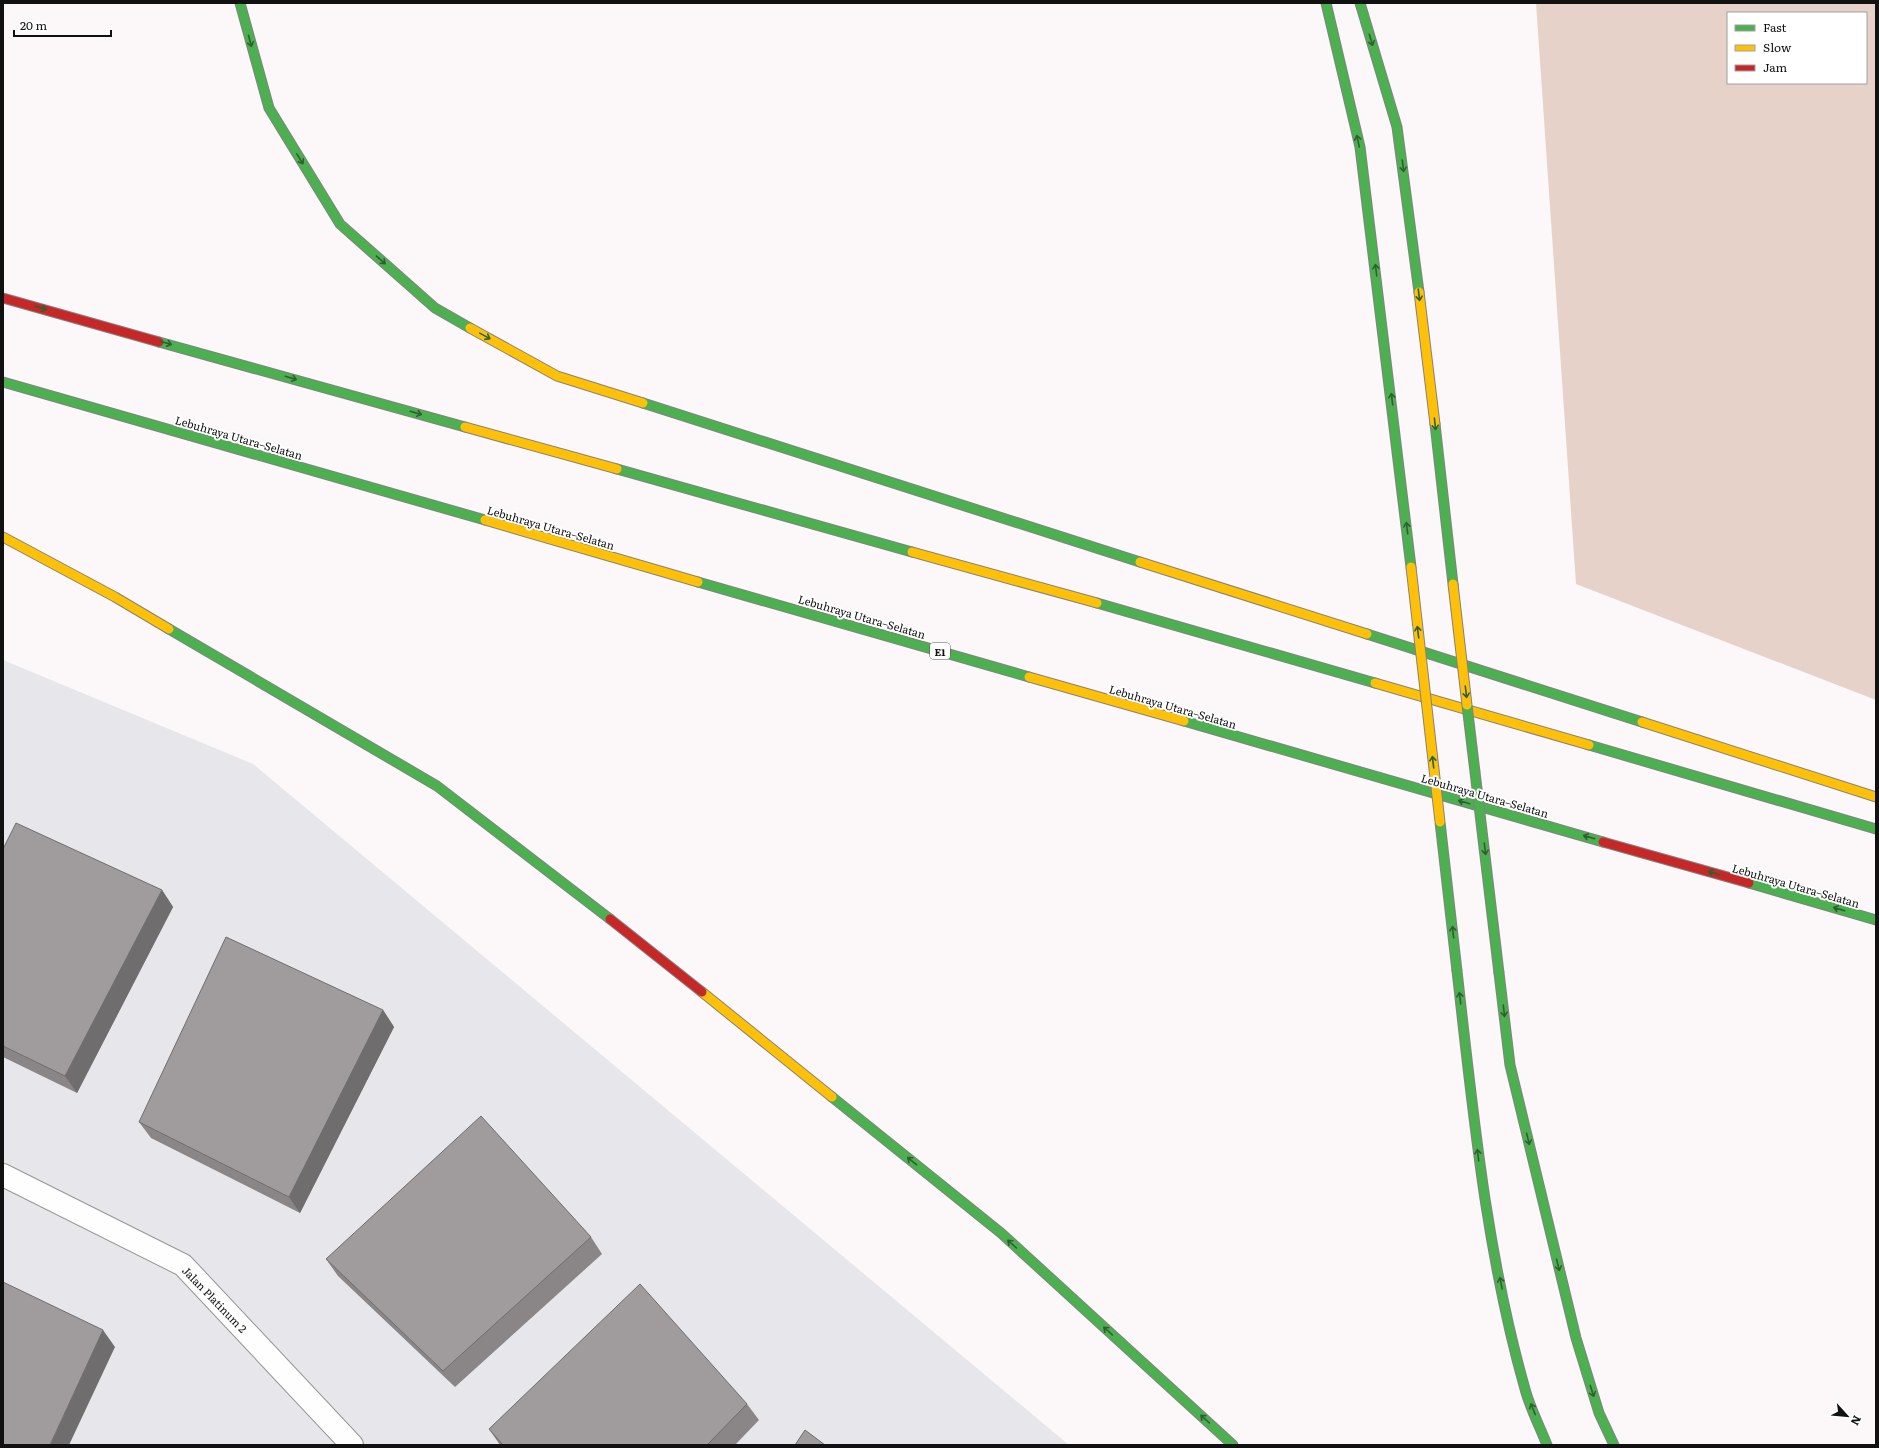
<svg xmlns="http://www.w3.org/2000/svg" width="1879" height="1448" viewBox="0 0 1879 1448" font-family="Literata,serif">
<rect width="100%" height="100%" fill="#fcf7f9"/>
<!-- industrial -->
<path fill="#e7e6ea" d="M3,660L253,764L1069,1445H3Z"/>
<!-- forest -->
<path fill="#e7d2c9" fill-rule="evenodd" d="M1536,3H1876V700L1576,584ZM1728,13H1866V83H1728Z"/>
<g fill="none" stroke-linecap="round" stroke-linejoin="round">
<defs>
<path id="street" d="M3,1175L183,1265L352,1445"/>
<g id="fast">
<path d="M240,3L269,108L340,224L435,308L470,328"/>
<path d="M1326,3L1360,147L1411,567"/>
<path d="M1360,3L1397,127L1419,292"/>
<path d="M159,342L465,427"/>
<path d="M3,382L485,520"/>
<path d="M643,403L1140,562"/>
<path d="M1435,424L1453,584"/>
<path d="M617,469L912,552"/>
<path d="M698,582L1029,677"/>
<path d="M1097,603L1375,683"/>
<path d="M169,629L437,786L610,919"/>
<path d="M1367,634L1642,722"/>
<path d="M1184,721L1603,842"/>
<path d="M1589,745L1876,829"/>
<path d="M1749,883L1876,920"/>
<path d="M1457,971C1473,1111 1486,1252 1525,1389C1530,1408 1540,1427 1547,1445"/>
<path d="M1499,973L1510,1065L1576,1338L1599,1413L1614,1445"/>
<path d="M832,1097L1001,1233L1233,1445"/>
</g>
<g id="slow">
<path d="M1419,292L1435,424"/>
<path d="M470,328L557,376L643,403"/>
<path d="M465,427L617,469"/>
<path d="M485,520L698,582"/>
<path d="M3,537L115,597L169,629"/>
<path d="M912,552L1097,603"/>
<path d="M1140,562L1367,634"/>
<path d="M1029,677L1184,721"/>
<path d="M1375,683L1589,745"/>
<path d="M1642,722L1876,797"/>
<path d="M702,992L832,1097"/>
</g>
<g id="jam">
<path d="M3,298L159,342"/>
<path d="M1603,842L1749,883"/>
<path d="M610,919L702,992"/>
</g>
</defs>
<!-- street casing -->
<use href="#street" stroke="#979595" stroke-width="24"/>
<!-- fast casing -->
<use href="#fast" stroke="#848283" stroke-width="11"/>
<!-- slow casing -->
<use href="#slow" stroke="#848283" stroke-width="11"/>
<!-- jam casing -->
<use href="#jam" stroke="#848283" stroke-width="11"/>
<!-- street -->
<use href="#street" stroke="#fffefe" stroke-width="22"/>
<!-- fast -->
<use href="#fast" stroke="#4caf50" stroke-width="9"/>
<!-- slow -->
<use href="#slow" stroke="#ffc107" stroke-width="9"/>
<!-- jam -->
<use href="#jam" stroke="#c62828" stroke-width="9"/>
<defs>
<g id="fast-bridge">
<path d="M1467,705L1499,973"/>
<path d="M1440,822L1457,971"/>
</g>
<g id="slow-bridge">
<path d="M1411,567L1440,822"/>
<path d="M1453,584L1467,705"/>
</g>
</defs>
<!-- fast-bridge casing -->
<use href="#fast-bridge" stroke="#848283" stroke-width="11" stroke-linecap="butt"/>
<!-- slow-bridge casing -->
<use href="#slow-bridge" stroke="#848283" stroke-width="11" stroke-linecap="butt"/>
<!-- fast-bridge -->
<use href="#fast-bridge" stroke="#4caf50" stroke-width="9"/>
<!-- slow-bridge -->
<use href="#slow-bridge" stroke="#ffc107" stroke-width="9"/>
</g>
<!-- wall -->
<g fill="#8a8688">
<path d="M3,849L162,890L173,907L77,1093L3,1057Z"/>
<path d="M383,1010L394,1027L300,1213L151,1138L139,1122Z"/>
<path d="M591,1237L602,1254L455,1387L338,1276L326,1259Z"/>
<path d="M747,1404L759,1420L735,1445H500L489,1429Z"/>
</g>
<!-- shaded-wall -->
<g fill="#706d6f">
<path d="M162,890L173,907L77,1093L65,1076Z"/>
<path d="M383,1010L394,1027L300,1213L289,1197Z"/>
<path d="M103,1330L115,1347L69,1445H50Z"/>
</g>
<!-- building -->
<g fill="#a09c9e" stroke="#706d6f">
<path d="M16,823L162,890L65,1076L3,1046V849Z"/>
<path d="M226,937L383,1010L289,1197L139,1122Z"/>
<path d="M481,1116L591,1237L443,1371L326,1259Z"/>
<path d="M3,1282L103,1330L50,1445H3Z"/>
<path d="M640,1284L747,1404L707,1445H503L489,1429Z"/>
<path d="M805,1430L825,1445H795Z"/>
</g>
<!-- one-way arrows -->
<defs><path id="oneway-shaft" d="M-6 0H5M1.5-3L5.5 0L1.5 3" fill="none" stroke-width="1.6" stroke-linecap="round" stroke-linejoin="round"/></defs>
<g stroke="#2e6030">
<use href="#oneway-shaft" transform="translate(1371 40) rotate(73)"/>
<use href="#oneway-shaft" transform="translate(250 41) rotate(75)"/>
<use href="#oneway-shaft" transform="translate(1358 141) rotate(-102)"/>
<use href="#oneway-shaft" transform="translate(300 159) rotate(58)"/>
<use href="#oneway-shaft" transform="translate(1403 166) rotate(83)"/>
<use href="#oneway-shaft" transform="translate(381 260) rotate(41)"/>
<use href="#oneway-shaft" transform="translate(1376 270) rotate(-97)"/>
<use href="#oneway-shaft" transform="translate(1419 295) rotate(83)"/>
<use href="#oneway-shaft" transform="translate(41 308) rotate(16)"/>
<use href="#oneway-shaft" transform="translate(485 336) rotate(29)"/>
<use href="#oneway-shaft" transform="translate(166 343) rotate(16)"/>
<use href="#oneway-shaft" transform="translate(291 378) rotate(16)"/>
<use href="#oneway-shaft" transform="translate(1392 399) rotate(-97)"/>
<use href="#oneway-shaft" transform="translate(416 413) rotate(16)"/>
<use href="#oneway-shaft" transform="translate(1435 424) rotate(84)"/>
<use href="#oneway-shaft" transform="translate(1407 528) rotate(-97)"/>
<use href="#oneway-shaft" transform="translate(1418 632) rotate(-97)"/>
<use href="#oneway-shaft" transform="translate(1466 692) rotate(83)"/>
<use href="#oneway-shaft" transform="translate(1433 762) rotate(-97)"/>
<use href="#oneway-shaft" transform="translate(1464 802) rotate(-164)"/>
<use href="#oneway-shaft" transform="translate(1589 837) rotate(-164)"/>
<use href="#oneway-shaft" transform="translate(1485 849) rotate(83)"/>
<use href="#oneway-shaft" transform="translate(1714 873) rotate(-164)"/>
<use href="#oneway-shaft" transform="translate(1839 909) rotate(-164)"/>
<use href="#oneway-shaft" transform="translate(1453 932) rotate(-97)"/>
<use href="#oneway-shaft" transform="translate(1460 998) rotate(-97)"/>
<use href="#oneway-shaft" transform="translate(1504 1011) rotate(83)"/>
<use href="#oneway-shaft" transform="translate(1528 1139) rotate(76)"/>
<use href="#oneway-shaft" transform="translate(1478 1155) rotate(-97)"/>
<use href="#oneway-shaft" transform="translate(912 1161) rotate(-141)"/>
<use href="#oneway-shaft" transform="translate(1012 1244) rotate(-138)"/>
<use href="#oneway-shaft" transform="translate(1558 1265) rotate(76)"/>
<use href="#oneway-shaft" transform="translate(1501 1283) rotate(-101)"/>
<use href="#oneway-shaft" transform="translate(1108 1331) rotate(-138)"/>
<use href="#oneway-shaft" transform="translate(1592 1391) rotate(72)"/>
<use href="#oneway-shaft" transform="translate(1533 1409) rotate(-112)"/>
<use href="#oneway-shaft" transform="translate(1205 1419) rotate(-138)"/>
</g>
<g text-anchor="middle" dominant-baseline="central" stroke-width="4" stroke-linejoin="round" paint-order="stroke">
<!-- shield labels -->
<rect fill="#fff" stroke="#585858" stroke-width="1" x="930" y="643" width="20" height="16" rx="3"/>
<g font-size="10" font-weight="bold" fill="#111">
<text x="940" y="651">E1</text>
</g>
<!-- street labels -->
<g font-size="11" fill="#111" stroke="#fff">
<text transform="translate(239 437) rotate(16)">Lebuhraya Utara–Selatan</text>
<text transform="translate(551 527) rotate(16)">Lebuhraya Utara–Selatan</text>
<text transform="translate(862 616) rotate(16)">Lebuhraya Utara–Selatan</text>
<text transform="translate(1173 706) rotate(16)">Lebuhraya Utara–Selatan</text>
<text transform="translate(1485 795) rotate(16)">Lebuhraya Utara–Selatan</text>
<text transform="translate(1796 885) rotate(16)">Lebuhraya Utara–Selatan</text>
<text transform="translate(215 1299) rotate(46)">Jalan Platinum 2</text>
</g>
</g>
<!-- border -->
<rect width="1879" height="1448" fill="none" stroke="#111111" stroke-width="8"/>
<!-- legend -->
<rect x="1727" y="12" width="140" height="72" fill="#ffffff" stroke="#a0a0a0"/>
<rect x="1735" y="25" width="20" height="6" fill="#4caf50" stroke="#a0a0a0"/>
<text x="1763" y="32" font-size="12" fill="#111111">Fast</text>
<rect x="1735" y="45" width="20" height="6" fill="#ffc107" stroke="#a0a0a0"/>
<text x="1763" y="52" font-size="12" fill="#111111">Slow</text>
<rect x="1735" y="65" width="20" height="6" fill="#c62828" stroke="#a0a0a0"/>
<text x="1763" y="72" font-size="12" fill="#111111">Jam</text>
<!-- north arrow -->
<g transform="translate(1847 1416) rotate(117)" stroke="#ffffff" stroke-width="3" paint-order="stroke">
<path d="M0-3L7 15L0 10L-7 15Z" fill="#111111"/>
<text y="-6" font-size="11" font-weight="bold" text-anchor="middle" fill="#111111">N</text>
</g>
<!-- scale -->
<path d="M14 30v6h97v-6" fill="none" stroke="#111111" stroke-width="2"/>
<text x="20" y="30" font-size="12" fill="#111111" stroke="#ffffff" stroke-width="3" paint-order="stroke">20 m</text>
</svg>
